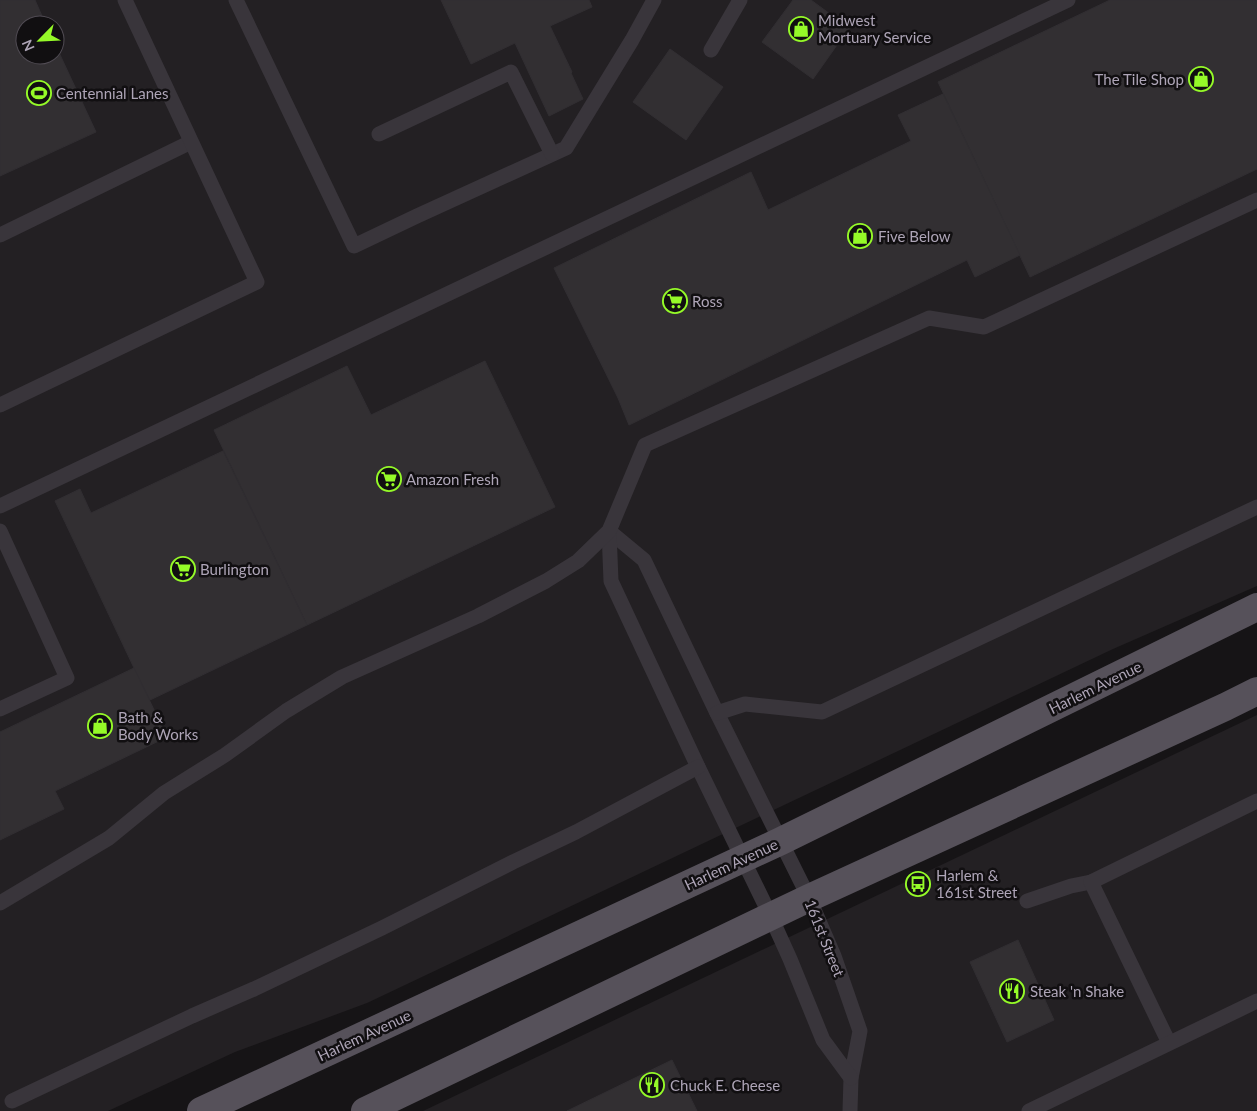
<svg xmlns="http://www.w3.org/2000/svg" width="1257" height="1111" viewBox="0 0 1257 1111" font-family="Lato,sans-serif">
<rect width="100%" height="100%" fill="#161416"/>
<!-- built -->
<g fill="#232023" fill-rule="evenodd">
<path d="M0,0H1257V586L1113,649L367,1003L235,1052L108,1111H0ZM25,25H55V55H25Z"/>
<path d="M1257,715V1111H423Z"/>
</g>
<!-- building -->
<g fill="#322f32" stroke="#312e32">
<path d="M0,0H35L46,25H25V55H55V44L96,132L0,176Z"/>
<path d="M441,0H589L592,7L550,26L572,72L571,73L583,99L549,116L515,43L471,64Z"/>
<path d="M793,0H811L849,28L813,79L762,42Z"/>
<path d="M1110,0H1257V169L1030,277L938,82Z"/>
<path d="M670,49L723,87L686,140L633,102Z"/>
<path d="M943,94L1020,255L975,277L967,260L629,425L618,398L554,268L751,172L768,210L911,141L898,115Z"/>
<path d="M485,361L555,507L307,625L214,430L347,366L371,415Z"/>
<path d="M223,451L307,625L150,700L134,668L55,501L80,489L91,513Z"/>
<path d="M134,668L167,737L55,791L64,809L0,840V732Z"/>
<path d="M1018,940L1054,1020L1007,1042L970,962Z"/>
<path d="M672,1060L697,1111H567Z"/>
</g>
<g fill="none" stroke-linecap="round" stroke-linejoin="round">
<!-- service -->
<g stroke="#39353b" stroke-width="15">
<path d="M236,0L354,246L417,216L566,148L632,40L654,0"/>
<path d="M711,50L740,0"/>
<path d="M379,134L511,72L552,154"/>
<path d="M0,235L191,142"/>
<path d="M0,405L257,282L125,0"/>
<path d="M0,506L1068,0"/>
<path d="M0,531L67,678L0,709"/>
<path d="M609,531L644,560L717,713L809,898L834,956L860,1031L851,1078L850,1111"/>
<path d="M609,531L611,581L698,767L771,917L790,959L823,1040L851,1078"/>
<path d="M717,713L745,704L822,712L1257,507"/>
<path d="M1027,901L1071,886L1091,882"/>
<path d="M0,903L109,838L164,793L225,755L286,711L342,677L478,616L546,581L578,561L609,531L645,445L929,318L984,327L1257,200"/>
<path d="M1169,1043L1091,882L1257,801"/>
<path d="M12,1101L192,1016L254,989L382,928L513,862L576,832L698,767"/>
<path d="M1029,1111L1257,1001"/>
</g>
<!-- primary -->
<g stroke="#56515a" stroke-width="28">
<path d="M201,1111L781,841L1257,607"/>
<path d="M365,1111L809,898L1225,707L1257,691"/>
</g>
</g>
<!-- icons -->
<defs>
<symbol id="shop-ring" viewBox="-11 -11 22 22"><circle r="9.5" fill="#110f11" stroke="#95fa28" stroke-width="1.5"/><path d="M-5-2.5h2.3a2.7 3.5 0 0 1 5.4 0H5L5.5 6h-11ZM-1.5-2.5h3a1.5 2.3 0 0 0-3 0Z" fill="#95fa28"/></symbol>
<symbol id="stadium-ring" viewBox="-11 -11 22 22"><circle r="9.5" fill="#110f11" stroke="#95fa28" stroke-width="1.5"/><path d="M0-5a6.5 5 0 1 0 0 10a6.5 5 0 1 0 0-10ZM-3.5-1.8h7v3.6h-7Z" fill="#95fa28"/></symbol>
<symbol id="supermarket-ring" viewBox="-11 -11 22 22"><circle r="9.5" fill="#110f11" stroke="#95fa28" stroke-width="1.5"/><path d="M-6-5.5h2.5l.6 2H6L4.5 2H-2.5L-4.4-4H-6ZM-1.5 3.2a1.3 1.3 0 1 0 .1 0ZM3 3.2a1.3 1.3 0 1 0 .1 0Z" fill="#95fa28"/></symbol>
<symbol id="bus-ring" viewBox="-11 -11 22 22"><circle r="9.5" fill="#110f11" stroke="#95fa28" stroke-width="1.5"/><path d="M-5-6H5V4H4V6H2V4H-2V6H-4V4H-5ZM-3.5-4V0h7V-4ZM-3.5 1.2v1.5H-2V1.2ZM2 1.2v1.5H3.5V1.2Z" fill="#95fa28"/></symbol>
<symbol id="restaurant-ring" viewBox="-11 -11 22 22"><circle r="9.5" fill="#110f11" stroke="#95fa28" stroke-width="1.5"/><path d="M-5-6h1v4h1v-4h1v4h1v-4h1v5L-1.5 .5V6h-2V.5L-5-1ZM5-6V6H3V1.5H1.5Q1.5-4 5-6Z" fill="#95fa28"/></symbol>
</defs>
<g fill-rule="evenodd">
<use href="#shop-ring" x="787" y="15" width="28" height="28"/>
<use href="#shop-ring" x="1187" y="65" width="28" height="28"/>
<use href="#stadium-ring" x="25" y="79" width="28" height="28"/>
<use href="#shop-ring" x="846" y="222" width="28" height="28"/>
<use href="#supermarket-ring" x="661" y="287" width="28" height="28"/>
<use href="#supermarket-ring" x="375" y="465" width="28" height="28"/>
<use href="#supermarket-ring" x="169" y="555" width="28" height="28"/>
<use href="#shop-ring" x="86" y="712" width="28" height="28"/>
<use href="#bus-ring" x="904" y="870" width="28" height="28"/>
<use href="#restaurant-ring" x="998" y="977" width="28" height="28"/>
<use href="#restaurant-ring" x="638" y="1071" width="28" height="28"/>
</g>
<g text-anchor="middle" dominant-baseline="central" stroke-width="5" stroke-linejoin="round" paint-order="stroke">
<!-- poi labels -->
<g font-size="15" fill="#aea5b7" stroke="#110f11" text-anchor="start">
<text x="818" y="20">Midwest<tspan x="818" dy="17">Mortuary Service</tspan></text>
<text x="1184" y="79" text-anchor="end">The Tile Shop</text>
<text x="56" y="93">Centennial Lanes</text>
<text x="878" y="236">Five Below</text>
<text x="692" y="301">Ross</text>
<text x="406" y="479">Amazon Fresh</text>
<text x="200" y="569">Burlington</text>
<text x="118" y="717">Bath &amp;<tspan x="118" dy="17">Body Works</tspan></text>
<text x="936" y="875">Harlem &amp;<tspan x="936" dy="17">161st Street</tspan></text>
<text x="1030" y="991">Steak 'n Shake</text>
<text x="670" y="1085">Chuck E. Cheese</text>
</g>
<!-- street labels -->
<g font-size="15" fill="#aea5b7" stroke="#110f11">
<text transform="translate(1095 687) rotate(-26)">Harlem Avenue</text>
<text transform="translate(731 864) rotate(-25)">Harlem Avenue</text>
<text transform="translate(825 938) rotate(68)">161st Street</text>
<text transform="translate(364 1035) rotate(-25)">Harlem Avenue</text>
</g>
</g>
<!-- north arrow -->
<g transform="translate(40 40) rotate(246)"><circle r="24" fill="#110f11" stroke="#504b53"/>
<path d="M0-4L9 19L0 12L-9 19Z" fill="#95fa28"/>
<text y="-8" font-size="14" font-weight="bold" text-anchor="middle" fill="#aea5b7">N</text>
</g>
</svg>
